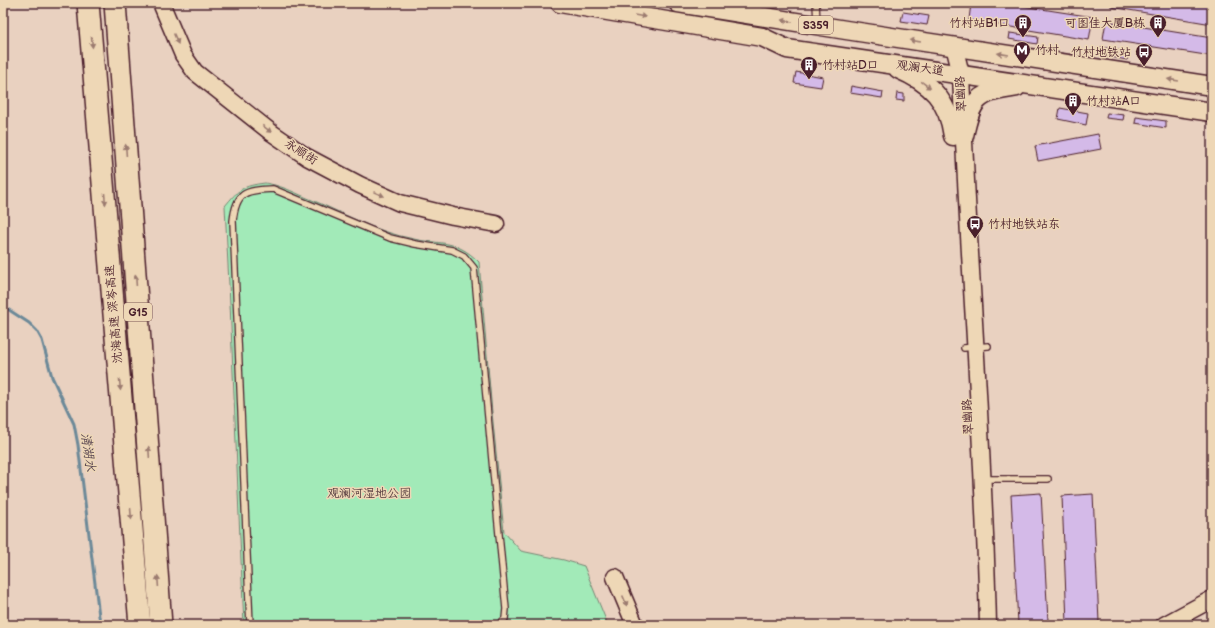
<svg xmlns="http://www.w3.org/2000/svg" width="1215" height="628" viewBox="0 0 1215 628" font-family="'Balsamiq Sans','LXGW WenKai TC',sans-serif">
<rect width="100%" height="100%" fill="#e9d1c0"/>
<filter id="ink" filterUnits="userSpaceOnUse"><feTurbulence type="fractalNoise" baseFrequency=".025" numOctaves="2"/><feDisplacementMap in="SourceGraphic" scale="8" xChannelSelector="R" yChannelSelector="G"/><feConvolveMatrix kernelMatrix="1 2 1 2 8 2 1 2 1" color-interpolation-filters="sRGB"/></filter>
<g filter="url(#ink)">
<!-- green -->
<path fill="#a2eab8" stroke="#768472" d="M265,183C279,185 292,191 305,197C342,212 375,232 414,239C429,243 449,241 462,249C468,252 474,257 479,262L492,412L504,532L521,551L564,560L584,566L608,625H244C237,485 233,346 225,206C239,189 242,186 265,183Z"/>
<g fill="none" stroke-linecap="round" stroke-linejoin="round">
<!-- stream -->
<path stroke="#6c8998" stroke-width="3" d="M3,306L29,323L37,331L42,340L52,377L74,424L78,445L99,616L101,625"/>
</g>
<!-- building -->
<g fill="#d4bae8" stroke="#4a1f2b">
<path d="M971,3H1003L1093,17L1089,40L969,20Z"/>
<path d="M1111,3H1212V24L1111,7Z"/>
<path d="M903,12L929,16L927,25L901,21Z"/>
<path d="M1106,21L1212,38V56L1103,39Z"/>
<path d="M1010,33L1038,37L1037,44L1009,39Z"/>
<path d="M1101,47L1129,52L1127,60L1100,55Z"/>
<path d="M796,72L823,77L821,87L794,83Z"/>
<path d="M851,86L883,92L882,98L850,93Z"/>
<path d="M897,93L904,94V101L896,100Z"/>
<path d="M1060,108L1088,113L1086,125L1058,119Z"/>
<path d="M1107,113L1124,115L1123,120L1106,118Z"/>
<path d="M1136,117L1166,121V128L1135,123Z"/>
<path d="M1098,134L1101,149L1038,161L1035,146Z"/>
<path d="M1041,493L1048,621L1018,623L1011,495Z"/>
<path d="M1093,494L1099,622L1067,623L1062,496Z"/>
</g>
<g fill="none" stroke-linecap="round" stroke-linejoin="round">
<defs>
<g id="lane">
<path d="M816,3L817,23"/>
<path d="M964,348L988,346"/>
<path d="M984,479H1048"/>
<path d="M250,625L233,221C236,192 245,190 273,189L390,238L415,244L452,250L464,256L474,268L506,609L505,619L498,625"/>
</g>
<g id="secondary">
<path d="M161,3L183,55L195,72L272,133L307,157L360,185L400,203L453,216L496,224"/>
<path d="M954,46L961,74C968,258 984,441 988,625"/>
<path d="M615,577L635,625"/>
<path d="M1164,625L1212,599"/>
</g>
<g id="primary">
<path d="M560,3L762,37L787,49L1212,112"/>
<path d="M678,3L846,30L1212,86"/>
<path d="M898,69C931,83 948,100 953,136"/>
<path d="M964,136C972,97 978,93 1017,87"/>
</g>
<g id="highway">
<path d="M88,3L140,625"/>
<path d="M115,3L161,625"/>
</g>
</defs>
<!-- lane casing -->
<use href="#lane" stroke="#4a1f2b" stroke-width="8"/>
<!-- secondary casing -->
<use href="#secondary" stroke="#4a1f2b" stroke-width="19"/>
<!-- primary casing -->
<use href="#primary" stroke="#4a1f2b" stroke-width="21"/>
<!-- highway casing -->
<use href="#highway" stroke="#4a1f2b" stroke-width="24"/>
<!-- lane -->
<use href="#lane" stroke="#eed7b6" stroke-width="5.5"/>
<!-- secondary -->
<use href="#secondary" stroke="#eed7b6" stroke-width="16"/>
<!-- primary -->
<use href="#primary" stroke="#eed7b6" stroke-width="18"/>
<!-- highway -->
<use href="#highway" stroke="#eed7b6" stroke-width="21"/>
</g>
<!-- one-way arrows -->
<defs><path id="oneway-solid" d="M-6-.8H1V-3.2L6.5 0L1 3.2V.8H-6Z"/></defs>
<g fill="#9c7b70">
<use href="#oneway-solid" transform="translate(640 16) rotate(10)"/>
<use href="#oneway-solid" transform="translate(787 21) rotate(-171)"/>
<use href="#oneway-solid" transform="translate(176 39) rotate(67)"/>
<use href="#oneway-solid" transform="translate(915 41) rotate(-171)"/>
<use href="#oneway-solid" transform="translate(92 42) rotate(85)"/>
<use href="#oneway-solid" transform="translate(1003 54) rotate(-171)"/>
<use href="#oneway-solid" transform="translate(1173 80) rotate(-171)"/>
<use href="#oneway-solid" transform="translate(926 85) rotate(36)"/>
<use href="#oneway-solid" transform="translate(267 129) rotate(38)"/>
<use href="#oneway-solid" transform="translate(126 150) rotate(-94)"/>
<use href="#oneway-solid" transform="translate(379 194) rotate(23)"/>
<use href="#oneway-solid" transform="translate(105 199) rotate(85)"/>
<use href="#oneway-solid" transform="translate(136 280) rotate(-94)"/>
<use href="#oneway-solid" transform="translate(120 385) rotate(85)"/>
<use href="#oneway-solid" transform="translate(149 452) rotate(-94)"/>
<use href="#oneway-solid" transform="translate(131 514) rotate(85)"/>
<use href="#oneway-solid" transform="translate(158 581) rotate(-94)"/>
<use href="#oneway-solid" transform="translate(625 601) rotate(67)"/>
</g>
</g>
<!-- icons -->
<defs>
<symbol id="building-pin" viewBox="-11 -11 22 30"><path d="M0 17L-7.5 6A9.5 9.5 0 1 1 7.5 6Z" fill="#4a1f2b" stroke="#eed7b6"/><path d="M-4-6H4V6H1V3H-1V6H-4ZM-2.5-4.3h1.7v1.8h-1.7ZM.8-4.3h1.7v1.8H.8ZM-2.5-1h1.7V.8h-1.7ZM.8-1h1.7V.8H.8Z" fill="#fff"/></symbol>
<symbol id="metro-pin" viewBox="-11 -11 22 30"><path d="M0 17L-7.5 6A9.5 9.5 0 1 1 7.5 6Z" fill="#4a1f2b" stroke="#eed7b6"/><path d="M-5.5 5V-5H-3L0 0L3-5H5.5V5H3V-.5L0 4L-3-.5V5Z" fill="#fff"/></symbol>
<symbol id="bus-pin" viewBox="-11 -11 22 30"><path d="M0 17L-7.5 6A9.5 9.5 0 1 1 7.5 6Z" fill="#4a1f2b" stroke="#eed7b6"/><path d="M-5-6H5V4H4V6H2V4H-2V6H-4V4H-5ZM-3.5-4V0h7V-4ZM-3.5 1.2v1.5H-2V1.2ZM2 1.2v1.5H3.5V1.2Z" fill="#fff"/></symbol>
</defs>
<g fill-rule="evenodd">
<use href="#building-pin" x="1013" y="13" width="20" height="27"/>
<use href="#building-pin" x="1148" y="13" width="20" height="27"/>
<use href="#metro-pin" x="1012" y="40" width="20" height="27"/>
<use href="#bus-pin" x="1134" y="42" width="20" height="27"/>
<use href="#building-pin" x="799" y="55" width="20" height="27"/>
<use href="#building-pin" x="1063" y="91" width="20" height="27"/>
<use href="#bus-pin" x="965" y="214" width="20" height="27"/>
</g>
<g text-anchor="middle" dominant-baseline="central" stroke-width="3" stroke-linejoin="round" paint-order="stroke">
<!-- shield labels -->
<g fill="#eed7b6" stroke="#7b5655" stroke-width="1">
<rect x="799" y="16" width="34" height="18" rx="3"/>
<rect x="124" y="303" width="28" height="18" rx="3"/>
</g>
<g font-size="11" font-weight="bold" fill="#4a1f2b">
<text x="816" y="25">S359</text>
<text x="138" y="312">G15</text>
</g>
<!-- poi labels -->
<g font-size="12" fill="#4a1f2b" stroke="#eed7b6" text-anchor="start">
<text x="1010" y="23" text-anchor="end">竹村站B1口</text>
<text x="1145" y="23" text-anchor="end">可图佳大厦B栋</text>
<text x="1035" y="50">竹村</text>
<text x="1131" y="52" text-anchor="end">竹村地铁站</text>
<text x="822" y="65">竹村站D口</text>
<text x="1086" y="101">竹村站A口</text>
<text x="988" y="224">竹村地铁站东</text>
</g>
<!-- street labels -->
<g font-size="12" fill="#4a1f2b" stroke="#eed7b6">
<text transform="translate(920 68) rotate(8)">观澜大道</text>
<text transform="translate(961 94) rotate(-93)">翠幽路</text>
<text transform="translate(301 152) rotate(33)">永顺街</text>
<text transform="translate(114 314) rotate(-95)">沈海高速 深岑高速</text>
<text transform="translate(968 417) rotate(-93)">翠幽路</text>
</g>
<!-- park labels -->
<g font-size="12" fill="#573d40" stroke="#eed7b6">
<text x="369" y="493">观澜河湿地公园</text>
</g>
<!-- water labels -->
<g font-size="13" font-style="italic" fill="#55424f" stroke="#eed7b6">
<text transform="translate(88 452) rotate(82)">清湖水</text>
</g>
</g>
<!-- margin -->
<rect width="1215" height="628" fill="none" stroke="#eed7b6" stroke-width="16"/>
<rect x="8" y="8" width="1199" height="612" fill="none" stroke="#4a1f2b" stroke-width="1.5" filter="url(#ink)"/>
</svg>
